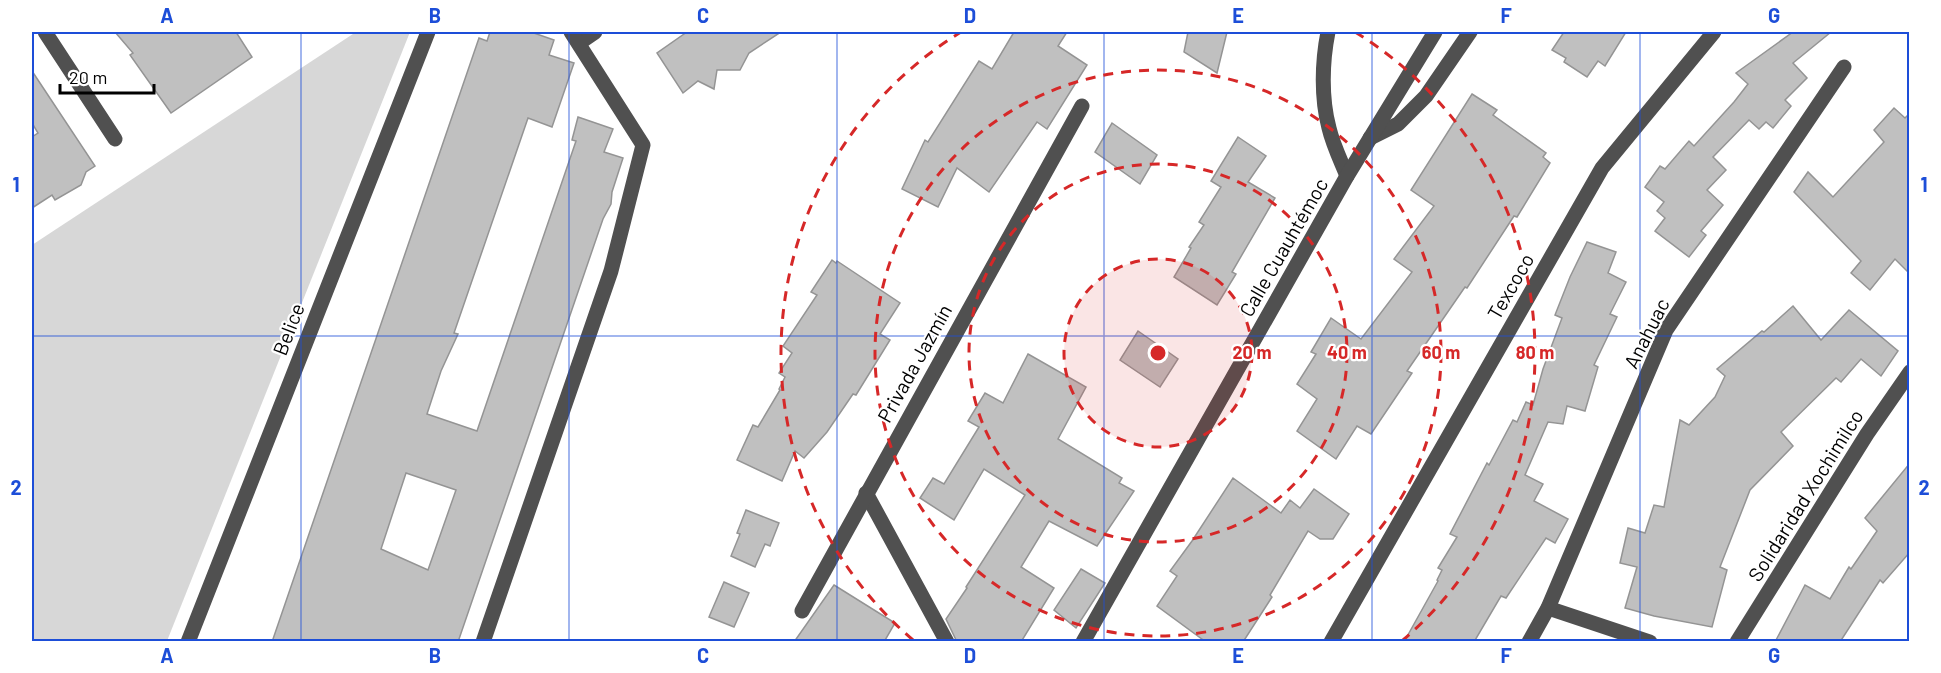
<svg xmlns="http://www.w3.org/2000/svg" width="1941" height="673" viewBox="0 0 1941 673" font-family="Barlow,sans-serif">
<rect width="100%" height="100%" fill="#fff"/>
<!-- green -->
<path fill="#d7d7d7" d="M356,32H410L167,641H32V245Z"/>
<!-- building -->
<g fill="#c0c0c0" stroke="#949494" stroke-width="1.5" fill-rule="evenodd">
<path d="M115,32H236L252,57L171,113L130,55L133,53Z"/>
<path d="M490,32H531L554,40L549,55L574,63L552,127L528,118L454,333L458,334L441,371L427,414L477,431L576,141L572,140L578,117L613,129L604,152L623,158L612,192L611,204L603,219L458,642H272L479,38L487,41ZM406,473L456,490L428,570L381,549Z"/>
<path d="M687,32H781L749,53L740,70H717L714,89L698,81L683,93L657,53Z"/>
<path d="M1014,32H1067L1058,46L1087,65L1047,129L1037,122L989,192L957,168L938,207L902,189L925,140L928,142L979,61L992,69Z"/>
<path d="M1188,32H1227L1217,73L1184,52Z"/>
<path d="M1564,32H1626L1605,66L1598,61L1587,77L1564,62L1566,58L1552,50Z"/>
<path d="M1793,32H1831L1793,63L1807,78L1785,100L1791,106L1773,128L1766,122L1759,129L1749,120L1713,157L1726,170L1707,190L1723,205L1701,231L1706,235L1689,257L1655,231L1665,218L1657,211L1664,202L1645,187L1660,166L1665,169L1689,141L1694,146L1734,102L1748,84L1736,73Z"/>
<path d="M32,71L95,166L86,172L81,185L55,200L52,195L32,208V137L38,133L32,123Z"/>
<path d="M1472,94L1497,110L1493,115L1546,153L1543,157L1550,163L1517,217L1514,216L1467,288L1465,287L1407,371L1412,373L1371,434L1357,426L1336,459L1297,431L1317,399L1297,384L1316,354L1311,352L1331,318L1361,339L1412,272L1394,259L1434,206L1411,190Z"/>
<path d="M1894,108L1905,118L1910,113V274L1895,259L1870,290L1851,273L1861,261L1794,192L1808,172L1833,197L1884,142L1874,130Z"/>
<path d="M1112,123L1157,155L1140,184L1095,152Z"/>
<path d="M1238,137L1266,156L1248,182L1275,198L1232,272L1236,274L1217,305L1174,277L1191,248L1189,247L1204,225L1199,222L1221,187L1211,181Z"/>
<path d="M1587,242L1616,252L1608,273L1626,282L1610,314L1617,317L1594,365L1598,367L1585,411L1567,406L1563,424L1548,422L1525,475L1543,484L1534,501L1568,519L1555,543L1546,538L1506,598L1501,596L1474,642H1404L1438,581L1437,580L1442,570L1438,568L1457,537L1450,534L1487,463L1489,465L1513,420L1517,422L1526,402L1533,405L1543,369L1562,318L1555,315L1570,277Z"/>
<path d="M832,260L836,263L837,261L900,303L880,334L890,340L856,395L853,394L827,432L804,458L795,451L782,481L737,460L753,425L758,427L780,390L779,389L785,377L779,373L792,353L783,346L817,295L811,292Z"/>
<path d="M1793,306L1821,340L1849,310L1898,351L1881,376L1861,359L1841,382L1836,378L1781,432L1793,446L1750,490L1720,567L1727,570L1712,627L1654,616L1625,608L1637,567L1620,563L1628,528L1645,533L1654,505L1664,507L1680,420L1689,425L1715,397L1725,376L1717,369L1762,331L1764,332Z"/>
<path d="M1138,331L1178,359L1160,387L1120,360Z"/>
<path d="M1028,354L1086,387L1058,439L1122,478L1119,483L1134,491L1097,546L1049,521L1021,567L1054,588L1021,642H957L946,619L967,588L966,587L1025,495L984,469L954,520L920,498L933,478L944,484L979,427L968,421L985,393L1003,403Z"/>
<path d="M1910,463V552L1883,583L1880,580L1840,642H1775L1805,585L1830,599L1849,567L1851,569L1877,531L1865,518Z"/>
<path d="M1233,478L1281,513L1290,500L1300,508L1314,489L1349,514L1333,539H1320L1308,531L1270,595L1272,597L1243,642H1206L1157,606L1177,576L1170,571L1192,541Z"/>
<path d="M746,510L779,523L770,546L765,544L755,567L731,556L740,534L737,533Z"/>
<path d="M1081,569L1105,583L1076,628L1054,610Z"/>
<path d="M724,582L749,593L734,627L709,617Z"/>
<path d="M834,585L895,623L884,642H794Z"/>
</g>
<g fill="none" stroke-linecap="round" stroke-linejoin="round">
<!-- minor -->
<g stroke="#505050" stroke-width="15">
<path d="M45,32L115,139"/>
<path d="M1328,32C1322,62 1321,98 1329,128C1333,145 1341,161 1347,176"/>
<path d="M579,43L595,32"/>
<path d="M1370,138L1398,124L1426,96L1470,32"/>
<path d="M866,493L947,642"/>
<path d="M1548,608L1650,642"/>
<path d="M802,611L1082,106"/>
<path d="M188,642L428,32"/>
<path d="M483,642L611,271L643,145L571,32"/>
<path d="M1083,642L1347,176L1435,32"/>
<path d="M1331,642L1602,168L1714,32"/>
<path d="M1529,642L1548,608L1666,330L1844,67"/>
<path d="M1737,642L1867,434L1910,372"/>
</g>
</g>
<!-- grid -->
<path fill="none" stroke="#1d4ed8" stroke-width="1.5" stroke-opacity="0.55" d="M301,32V642M569,32V642M837,32V642M1104,32V642M1372,32V642M1640,32V642M32,336H1910"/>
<!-- distance rings -->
<circle cx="1158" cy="353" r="94" fill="#d62828" fill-opacity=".12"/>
<g fill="none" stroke="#d62828" stroke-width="3" stroke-dasharray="10 8">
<circle cx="1158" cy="353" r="94"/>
<circle cx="1158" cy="353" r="189"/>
<circle cx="1158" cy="353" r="283"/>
<path d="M913 640A377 377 0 0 1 961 32M1355 32A377 377 0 0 1 1403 640"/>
</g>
<g text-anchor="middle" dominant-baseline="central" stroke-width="4.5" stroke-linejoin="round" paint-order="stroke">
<!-- street labels -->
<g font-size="20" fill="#000" stroke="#fff">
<text transform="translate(1283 247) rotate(-60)">Calle Cuauhtémoc</text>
<text transform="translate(1510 286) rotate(-60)">Texcoco</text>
<text transform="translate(288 329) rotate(-69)">Belice</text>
<text transform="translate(1646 333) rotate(-63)">Anahuac</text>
<text transform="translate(914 363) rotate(-61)">Privada Jazmín</text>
<text transform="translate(1805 495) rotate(-58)">Solidaridad Xochimilco</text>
</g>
</g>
<circle cx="1158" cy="353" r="9" fill="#d62828" stroke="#fff" stroke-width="3"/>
<g font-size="18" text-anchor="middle" font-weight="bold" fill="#d62828" stroke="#fff" stroke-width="4.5" stroke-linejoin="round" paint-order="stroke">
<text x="1252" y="359">20 m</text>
<text x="1347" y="359">40 m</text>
<text x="1441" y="359">60 m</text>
<text x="1535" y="359">80 m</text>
</g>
<!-- border -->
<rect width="1941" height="673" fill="none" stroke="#ffffff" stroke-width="66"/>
<!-- scale -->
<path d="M60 84v9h94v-9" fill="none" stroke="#000000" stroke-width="3"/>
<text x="69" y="84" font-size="18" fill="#000000" stroke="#ffffff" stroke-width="4.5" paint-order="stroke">20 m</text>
<rect x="33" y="33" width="1875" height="607" fill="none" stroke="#1d4ed8" stroke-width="2"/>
<g font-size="20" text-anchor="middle" font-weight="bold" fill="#1d4ed8">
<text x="167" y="23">A</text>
<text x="435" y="23">B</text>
<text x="703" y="23">C</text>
<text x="970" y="23">D</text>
<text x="1238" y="23">E</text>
<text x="1506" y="23">F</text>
<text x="1774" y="23">G</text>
<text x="16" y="192">1</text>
<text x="1924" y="192">1</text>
<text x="16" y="495">2</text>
<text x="1924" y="495">2</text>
<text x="167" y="663">A</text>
<text x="435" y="663">B</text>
<text x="703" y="663">C</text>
<text x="970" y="663">D</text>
<text x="1238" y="663">E</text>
<text x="1506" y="663">F</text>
<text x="1774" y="663">G</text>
</g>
</svg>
